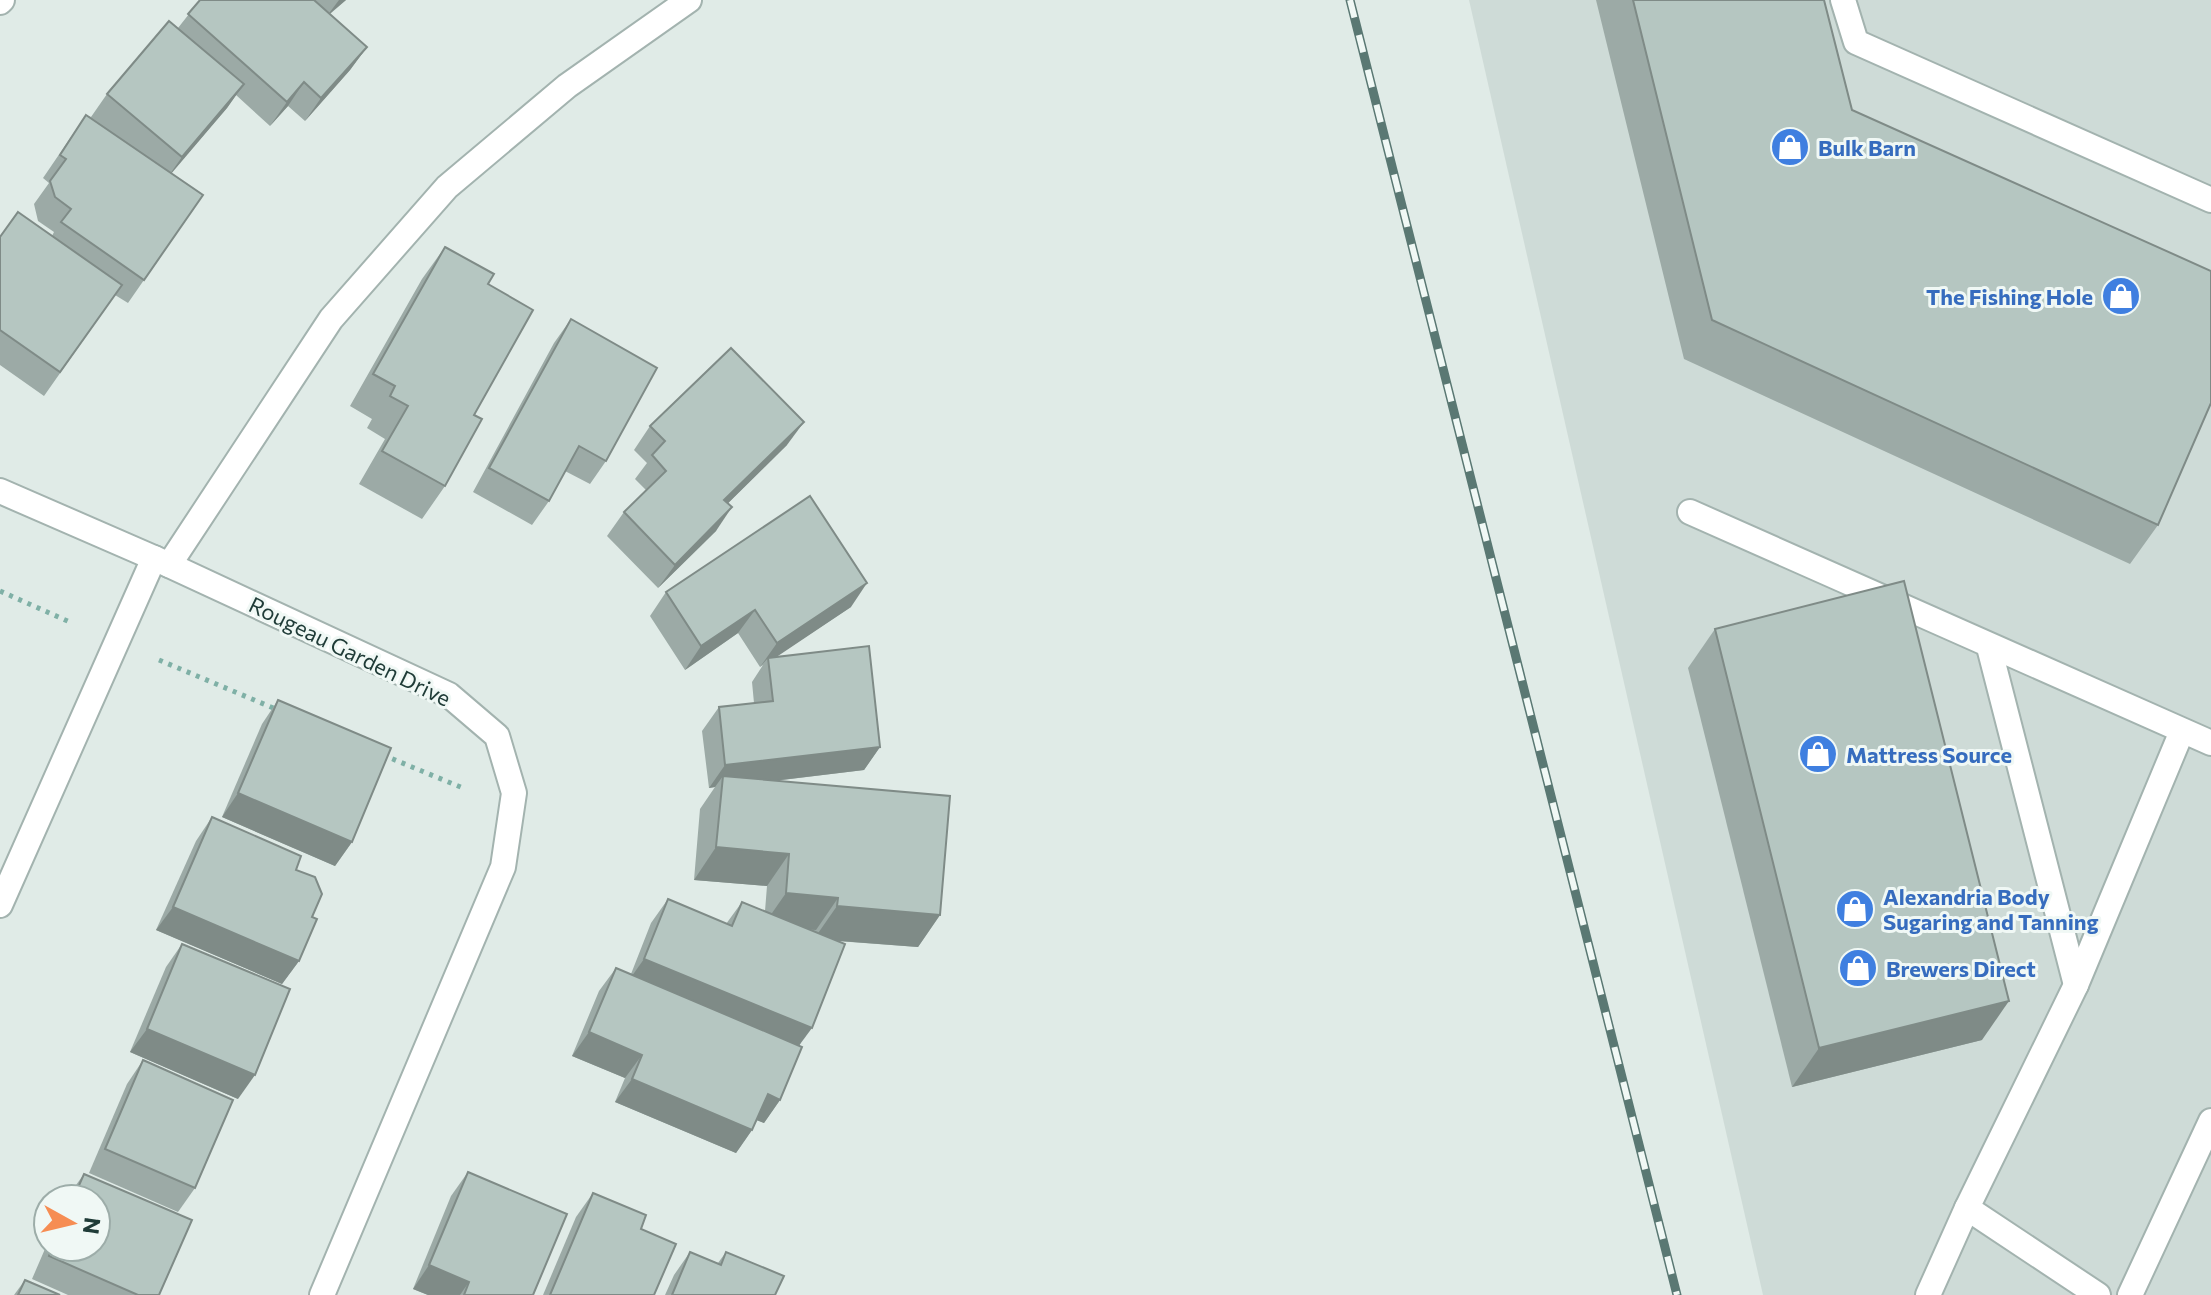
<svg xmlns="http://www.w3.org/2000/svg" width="2211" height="1295" viewBox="0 0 2211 1295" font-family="Commissioner,sans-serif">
<rect width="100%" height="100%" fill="#e0ebe7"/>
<!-- built -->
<path fill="#cedbd7" d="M1469,0H2211V1295H1763Z"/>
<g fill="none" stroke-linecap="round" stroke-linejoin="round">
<defs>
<g id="service">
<path d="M1843,0L1856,42L2211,200"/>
<path d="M1690,512L2211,743"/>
<path d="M169,565L331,319L447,187L567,86L689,0"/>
<path d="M1989,647L2076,985"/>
<path d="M0,905L154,558"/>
<path d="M1928,1295L1967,1208"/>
<path d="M2098,1295L1967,1208L2076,985L2182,731"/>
<path d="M2130,1295L2211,1121"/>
</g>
<g id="minor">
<path d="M0,2L2,0"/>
<path d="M0,491L154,558L449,695L497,736L514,793L503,867L322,1295"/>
</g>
</defs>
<!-- service casing -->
<use href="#service" stroke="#a3b3af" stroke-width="28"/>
<!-- minor casing -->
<use href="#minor" stroke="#a3b3af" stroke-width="28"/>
<!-- path -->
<g stroke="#7fb0a6" stroke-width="5" stroke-dasharray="4 6" stroke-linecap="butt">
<path d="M0,591L72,623"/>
<path d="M159,660L278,710"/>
<path d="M383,755L463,788"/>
</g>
<!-- service -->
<use href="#service" stroke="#fff" stroke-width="24"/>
<!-- minor -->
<use href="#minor" stroke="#fff" stroke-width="24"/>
<defs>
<path id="rail" d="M1350,0L1677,1295"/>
</defs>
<!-- rail casing -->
<use href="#rail" stroke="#5a7873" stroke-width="9"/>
<!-- rail -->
<use href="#rail" stroke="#f0f8f5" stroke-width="6" stroke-dasharray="18" stroke-linecap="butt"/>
</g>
<!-- wall -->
<g fill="#9caaa6">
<path d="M200,0H346L330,14L367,47L350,70L305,121L288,106L270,126L236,95L227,108L171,173L203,195L128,303L115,295L44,396L0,365V237L52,236L54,232L38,221L34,204L49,183L43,178L86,115L91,117L107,94L178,28Z"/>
<path d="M1596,0H1824L1852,110L2158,525L2130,564L1684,359Z"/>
<path d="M445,247L488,284L474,415L445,486L422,519L359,484L385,439L367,428L372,419L350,406L422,279Z"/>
<path d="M571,319L606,461L590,484L565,471L549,501L532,525L473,492L554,343Z"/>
<path d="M650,426L787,445L728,503L716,531L658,588L607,536L624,512L646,490L635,479L647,463L634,450Z"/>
<path d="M666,592L851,607L775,657L880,747L864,770L774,781L940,915L918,947L837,941L780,1100L764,1123L757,1120L752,1130L736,1153L615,1102L625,1078L572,1056L599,991L616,968L631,974L651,923L668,899L726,924L742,902L765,911L767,886L694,880L700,809L715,787L709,788L702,731L719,707L754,703L752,682L763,665L760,667L738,633L685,670L650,616Z"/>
<path d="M1715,629L1982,1040L1792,1087L1688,668Z"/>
<path d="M278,700L352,842L335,866L222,817L262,724Z"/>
<path d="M212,817L296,870L299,961L282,984L156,930L196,841Z"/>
<path d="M182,944L238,1099L130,1052L166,967Z"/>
<path d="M143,1060L195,1188L178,1212L89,1173L127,1084Z"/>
<path d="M468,1172L533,1295H428L413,1289L451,1196Z"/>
<path d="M84,1174L73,1199H66Z"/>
<path d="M593,1193L641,1229L654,1295H543L576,1217Z"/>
<path d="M48,1242V1247H96L159,1295H68L32,1279Z"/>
<path d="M690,1252L718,1263L726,1252L775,1295H665L674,1275Z"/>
<path d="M25,1280L60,1295H14Z"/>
</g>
<!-- shaded-wall -->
<g fill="#7f8b87">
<path d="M339,0H346L327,16Z"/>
<path d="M367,47L350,70L305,121L321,98Z"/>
<path d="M304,82L288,106L270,126L287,102Z"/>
<path d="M244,84L227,108L165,181L182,157Z"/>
<path d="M804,422L787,445L708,523L724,500Z"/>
<path d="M732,507L716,531L658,588L675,565Z"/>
<path d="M867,583L851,607L769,662L768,658L760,667L777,643Z"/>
<path d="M755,610L738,633L685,670L701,646Z"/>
<path d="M880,747L864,770L722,787L723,776L715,787L709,788L725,765Z"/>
<path d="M238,793L352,842L335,866L222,817Z"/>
<path d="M716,847L789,854L767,886L694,880Z"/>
<path d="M786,893L838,898L816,930L763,926Z"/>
<path d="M837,906L940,915L918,947L814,939Z"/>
<path d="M173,907L299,961L282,984L156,930Z"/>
<path d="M644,959L812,1028L795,1051L627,983Z"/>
<path d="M2009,1001L1982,1040L1792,1087L1819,1048Z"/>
<path d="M147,1029L255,1075L238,1099L130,1052Z"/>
<path d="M589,1032L642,1055L625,1078L572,1056Z"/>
<path d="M632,1079L752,1130L736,1153L615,1102Z"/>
<path d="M768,1094L780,1100L764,1123L751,1118Z"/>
<path d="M429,1265L469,1282L460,1295H428L413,1289Z"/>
</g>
<!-- building -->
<g fill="#b5c6c1" stroke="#7f8b87" stroke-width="2">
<path d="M200,0H314L367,47L321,98L304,82L287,102L188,14Z"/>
<path d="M1633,0H1824L1852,110L2211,271V403L2158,525L1712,320Z"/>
<path d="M169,21L244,84L182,157L107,94Z"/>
<path d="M86,115L203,195L144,280L61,222L71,209L55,197L50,181L66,159L60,155Z"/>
<path d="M18,212L122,285L60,372L0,330V237Z"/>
<path d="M445,247L494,274L488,284L533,310L474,415L482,419L445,486L382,451L408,406L390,396L395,386L373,374Z"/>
<path d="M571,319L657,368L606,461L579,446L549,501L489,468Z"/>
<path d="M731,348L804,422L724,500L732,507L675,565L624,512L666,471L652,455L665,441L650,426Z"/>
<path d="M810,496L867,583L777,643L755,610L701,646L666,592Z"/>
<path d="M1904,581L2009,1001L1819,1048L1715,629Z"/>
<path d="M869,646L880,747L725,765L719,707L773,701L768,658Z"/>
<path d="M278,700L391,748L352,842L238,793Z"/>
<path d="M723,776L950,796L940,915L837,906L838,898L786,893L789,854L716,847Z"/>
<path d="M212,817L301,856L296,870L315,877L322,894L312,917L317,919L299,961L173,907Z"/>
<path d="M668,899L732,926L742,902L845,944L812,1028L644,959Z"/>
<path d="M182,944L290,989L255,1075L147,1029Z"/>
<path d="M616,968L802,1047L780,1100L768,1094L752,1130L632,1079L642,1055L589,1032Z"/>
<path d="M143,1060L233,1100L195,1188L105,1149Z"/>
<path d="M468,1172L567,1214L533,1295H464L469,1282L429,1265Z"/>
<path d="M84,1174L192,1220L159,1295H138L49,1256L52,1247H96V1199H73Z"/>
<path d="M593,1193L646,1215L641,1229L676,1244L654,1295H550Z"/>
<path d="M690,1252L721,1265L726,1252L784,1276L775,1295H672Z"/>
<path d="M25,1280L60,1295H18Z"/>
</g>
<!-- icons -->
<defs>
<symbol id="shop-disc" viewBox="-11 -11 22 22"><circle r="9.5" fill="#3f7fe0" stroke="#f0f8f5"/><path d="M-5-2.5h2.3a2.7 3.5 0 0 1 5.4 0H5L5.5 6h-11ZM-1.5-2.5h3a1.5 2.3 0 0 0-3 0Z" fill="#fff"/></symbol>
</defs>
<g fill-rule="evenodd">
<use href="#shop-disc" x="1768" y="125" width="44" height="44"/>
<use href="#shop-disc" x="2099" y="274" width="44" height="44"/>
<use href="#shop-disc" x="1796" y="732" width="44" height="44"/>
<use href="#shop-disc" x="1833" y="887" width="44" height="44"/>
<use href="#shop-disc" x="1836" y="946" width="44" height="44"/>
</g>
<g text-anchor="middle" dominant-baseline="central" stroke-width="6" stroke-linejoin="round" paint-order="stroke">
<!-- shop labels -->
<g font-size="22" font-weight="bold" fill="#366cbe" stroke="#f0f8f5" text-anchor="start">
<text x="1818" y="147">Bulk Barn</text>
<text x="2093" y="296" text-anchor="end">The Fishing Hole</text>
<text x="1846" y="754">Mattress Source</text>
<text x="1883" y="896">Alexandria Body<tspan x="1883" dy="25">Sugaring and Tanning</tspan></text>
<text x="1886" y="968">Brewers Direct</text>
</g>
<!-- street labels -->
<g font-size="22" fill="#203c38" stroke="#f0f8f5">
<text transform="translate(350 651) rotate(26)">Rougeau Garden Drive</text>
</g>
</g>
<!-- north arrow -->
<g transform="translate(72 1223) rotate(98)"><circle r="38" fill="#f0f8f5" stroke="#9dada9" stroke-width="2"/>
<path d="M0-6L14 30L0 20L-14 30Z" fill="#f68d53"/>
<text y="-12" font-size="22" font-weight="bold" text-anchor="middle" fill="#203c38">N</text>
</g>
</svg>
